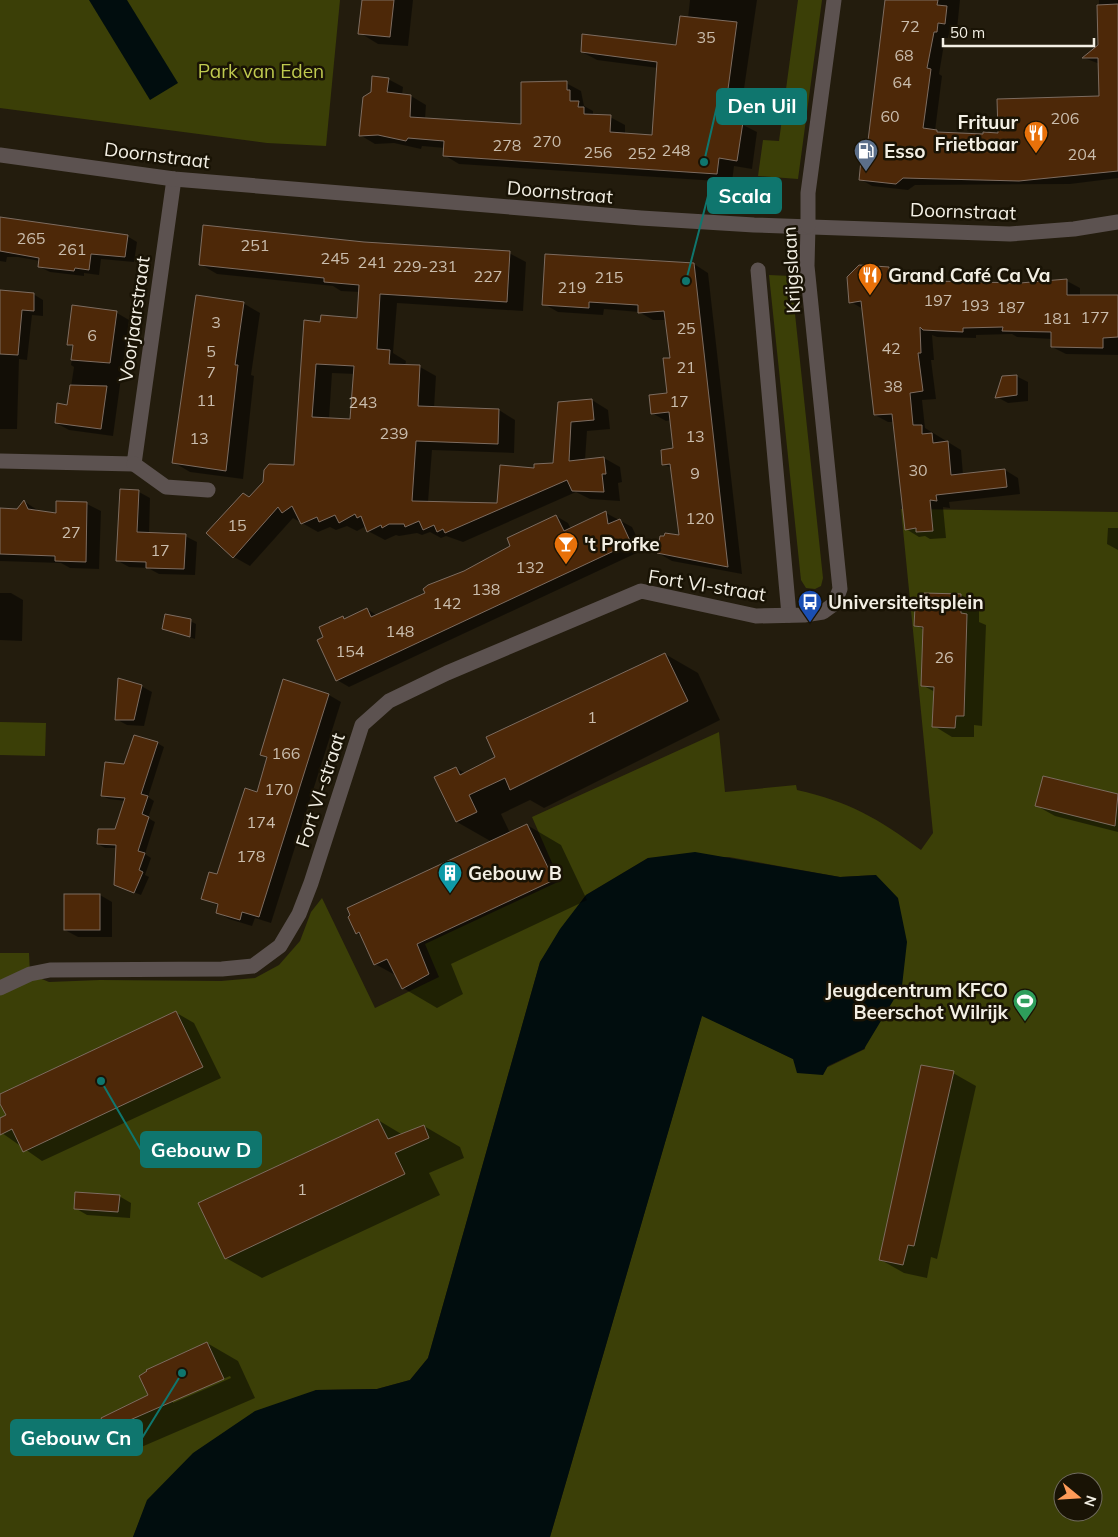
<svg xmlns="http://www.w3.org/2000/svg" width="1118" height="1537" viewBox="0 0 1118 1537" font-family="Mulish,sans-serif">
<rect width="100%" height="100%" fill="#231c0d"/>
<!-- green -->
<g fill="#3b3f07" fill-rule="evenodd">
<path d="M0,0H340L326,146L267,143L0,108Z"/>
<path d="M798,0H822L798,179L758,176L763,140L779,141Z"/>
<path d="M769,275L791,276L823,578L821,586L815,589L806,588L801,580Z"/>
<path d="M901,509L1118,512V1537H550L702,1015L793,1059L828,1067L865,1049L876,875L840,877L729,857L648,858L586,895L540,962L428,1358L410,1380L377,1389L316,1390L148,1500L133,1537H0V953H29L30,974L49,982L100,980L221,981L255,978L279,965L300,941L311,912L322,898L375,1008L439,977L425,944L560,881L532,817L719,732L725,792L796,785L797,790C850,802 877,818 921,850L933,833ZM1063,1482H1093V1512H1063Z"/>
<path d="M0,722L46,723L45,756L0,755Z"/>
</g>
<!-- water -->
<g fill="#010d0e">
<path d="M89,0H127L178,83L150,100Z"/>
<path d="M695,852L840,877L876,875L898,898L907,942L902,986L864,1049L828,1066L823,1075L797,1073L793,1059L702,1016L550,1537H133L147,1500L193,1453L255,1411L316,1390L377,1389L410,1380L428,1358L540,962L560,929L586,895L648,858Z"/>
</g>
<!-- shadow -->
<g fill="#0007" fill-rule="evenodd">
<path d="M363,0H413L408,46L378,44L360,33Z"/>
<path d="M690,0H757L739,123L757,132L752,169L734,166L732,182L459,164L444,155L445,148L422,146L421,149L394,143L375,144L360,135L388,79L403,87L402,95L411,96L426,105L425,119L523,125L566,83L581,91L584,106L593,111V114L610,117L625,125V134L653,136L658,68L597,60L582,52L677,47L688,18Z"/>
<path d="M887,0H960L957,29H950L948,38H945L939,74L942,76L935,131L952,135L999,134L1100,98V64L1084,58L1099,46V0H1118V178L1070,184L915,185L908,190L872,186L860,179L868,150Z"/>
<path d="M0,218L127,236L137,242L134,262L101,259L99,275L84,273V276L50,272L40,267V261L18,257H7L6,262L0,261Z"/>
<path d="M363,243L509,253L526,262L523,311L397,303L393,353L406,361L405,366L420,367L436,376L434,408L499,410L515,420L514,453L432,450L428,502L499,504L535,469L554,464L559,403L592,400L608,410L610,429L587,431L585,460L604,458L620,467L622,482L618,483L620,501L590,499L576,492L463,542L446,536L441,538L430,532L422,535L417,533L399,536L396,535L385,540L368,531L366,526L357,531L347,526L336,530L330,527L318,532L293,518L250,566L234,557L250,498L295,467L321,323L358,319L360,292L341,291L333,286L217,274L200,264ZM332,373L355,374L352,421L329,419Z"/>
<path d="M694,264L708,273L742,574L672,561L658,553L680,537L671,468L664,464L674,449L672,420L666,421L652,413L669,394L671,359L667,320H653L639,312L604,309L603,315L558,312L544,304Z"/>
<path d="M889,269L902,276V281L1020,284L1067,281L1080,288V297H1118V355L1066,354L1052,347V339L1017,337L1012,334L976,335V338L937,337L932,335L934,360H931L936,399L922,400L925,428L961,450L963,475L1005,470L1018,478L1020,494L949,502L950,508L943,507L946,538L930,539L925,536L919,537L906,529L894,422H888L875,415L863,309L851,302Z"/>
<path d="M0,291L33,294L43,300V316L32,315L27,360L19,359L17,429H0Z"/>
<path d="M243,303L260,313L251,375L254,376L243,479L190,472L173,462Z"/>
<path d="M73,307L117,313L129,320L113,436L69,430L56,423L68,406L74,367L71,365L74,347L68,344Z"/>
<path d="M1016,376L1028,382V401L1008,403L997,397Z"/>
<path d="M139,492L150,498L149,534L185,536L197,542L195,575L159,574L148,568L129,567L118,561Z"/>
<path d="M25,502L39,511L57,514L58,503L87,504L101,511L99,569L70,568L61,563L0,561V514L17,510Z"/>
<path d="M606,513L632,527L643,550L349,687L337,680L324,638L343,617L347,620L367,609L378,616L426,594L512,546L556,516L568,523L571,529Z"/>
<path d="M1108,528H1118V550L1107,544Z"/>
<path d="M0,593H11L23,600L22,641L0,640Z"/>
<path d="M925,594L961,595L979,606V622L986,625L982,726L974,725V737H952L934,726L935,692L922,685L924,630L916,625L925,608Z"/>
<path d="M190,621L196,624L195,639L163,628Z"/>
<path d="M665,654L698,673L720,720L544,808L530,800L501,814L510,833L527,825L561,845L587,900L451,964L463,994L437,1008L403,988L397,976L375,964L362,936L356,933L492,842L457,822L456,768L465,773L497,758Z"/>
<path d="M284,681L329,695L341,702L271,923L255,918L252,926L229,919L217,912L219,906L203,898L218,876L258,794L268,758L262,755Z"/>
<path d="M141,686L152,692L144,726L127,725L116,719Z"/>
<path d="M157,743L164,747L148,797L154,801L148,818L155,822L145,854L151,858L145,875L149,877L141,895L115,885L117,848H105L98,844L116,831L126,801L109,799L102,796L125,765Z"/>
<path d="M1044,778L1118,795V832L1055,816L1037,806Z"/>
<path d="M65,895H100L112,902V937H78L65,930Z"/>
<path d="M175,1012L194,1023L221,1078L42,1161L2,1133L0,1119L8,1116L0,1101V1095Z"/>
<path d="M953,1073L976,1086L937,1259L931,1257L927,1278L904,1273L881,1260Z"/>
<path d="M378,1120L403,1135L424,1126L460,1147L464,1158L429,1173L440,1195L262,1278L226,1258Z"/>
<path d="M119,1196L131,1203L130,1218L87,1215L75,1208Z"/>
<path d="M207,1343L238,1361L255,1398L139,1448L108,1430L150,1396ZM230,1376L231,1378L173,1403V1400Z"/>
</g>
<!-- building -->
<g fill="#4d2808" stroke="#7d6c60" fill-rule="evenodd">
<path d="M362,0H394L390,37L358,34Z"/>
<path d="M885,0H938L937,5L947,6L945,24L938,23L937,32H934L927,68L931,69L923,128L937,130V132L983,134V132L998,133L997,99L1099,96L1098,58H1082L1098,45L1097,5L1118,4V171L1019,181L903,178L896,184L859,180L861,160L867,149Z"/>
<path d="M680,16L737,22L724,119L743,122L737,161L719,158L717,174L443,156L444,141L408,138L406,141L378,135L359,136L363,97L371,92L372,76L389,78L387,92L411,95L410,117L521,124V82L567,81V90H570V101H579L578,107H584V114L611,115L610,132L652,135L657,62L581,52L582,34L676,45Z"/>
<path d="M0,217L128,235L125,257L91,254L89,270L75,268L74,271L38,267L39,258L0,251Z"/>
<path d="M203,225L364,242L510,251L507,302L380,294L377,349L390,350L389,364L420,365L418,406L499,409L498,444L416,441L412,501L497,503L500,465L534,468V464L553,463L558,402L592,399L594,420L571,422L569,461L604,457L606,474H602L604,492L572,491L567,480L445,533L443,529L437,532L434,525L423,530L419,521L405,527L404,524H389L382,528L381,525L367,532L361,516L357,518L355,514L339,523L335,515L319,522L317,517L301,524L292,506L282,513L278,507L233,558L206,533L243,493L249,497L263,482L264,470L269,464L294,465L304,320L320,322L321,315L357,318L359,285L324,282V278L199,265ZM316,364L354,366L350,419L312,417Z"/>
<path d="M545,254L694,263L728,567L657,553L660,536H664L665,533L679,535L670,464L662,465L661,450L673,448L669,412L651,414L649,395L667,393L663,358H670L664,311L638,313V305L589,302V308L542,305Z"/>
<path d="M859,265L889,267V280L1020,283L1067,279V295H1118V337L1103,338V348L1051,347V332L1002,331L1003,327L963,328V332L923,330L920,327L921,353H918L923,391L910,393L913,425H922V434L932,433L933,443L948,441L951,475L1005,469L1007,487L936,495L937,501L930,500L933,531L916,532V528L905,530L892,414L874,415L861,301L849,303L847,277Z"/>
<path d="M0,290L34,293V311L22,310L18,355L0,354Z"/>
<path d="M196,295L244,302L235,365H238L226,471L172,463Z"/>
<path d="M72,305L117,311L110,363L71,360L73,345H67Z"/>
<path d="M1017,375V395L995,398L1002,376Z"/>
<path d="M70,385L107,386L101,429L55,423L57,403L67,405Z"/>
<path d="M120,489L139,490L137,532L186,534L184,569L146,568V562L116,561Z"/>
<path d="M24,500L28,509L56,513V501L87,502L86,562L55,561V556L0,554V508L17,509Z"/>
<path d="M606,511L608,524L620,519L631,543L336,681L317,640L323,637L319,627L343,616L344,619L367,608L371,617L425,593L423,589L428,585L464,571L510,546L507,538L556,515L564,531Z"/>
<path d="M924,593L961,594V613L967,614L964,716H956L955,728L932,727L934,687L921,686L923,627L914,626L915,607H924Z"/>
<path d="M165,614L191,619L190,637L162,629Z"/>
<path d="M665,653L688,701L510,790L505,778L469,795L477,812L456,822L434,777L456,767L460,775L495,757L486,737Z"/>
<path d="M118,678L142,685L134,720H115Z"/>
<path d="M283,679L329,694L259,917L242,912L240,920L216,913L218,904L201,899L209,872L217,874L245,788L257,792L267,757L260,755Z"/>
<path d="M134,735L158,742L141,794L148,796L142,814L149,817L138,851L145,853L139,870L143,872L134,893L114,885L116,845L97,844L98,829H115L125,798L101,796L105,762L124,764Z"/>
<path d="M1043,776L1118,794L1115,826L1035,806Z"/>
<path d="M527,824L554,880L417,944L429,974L402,989L387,959L374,965L359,932L356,934L348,917L350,915L347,908Z"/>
<rect x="64" y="894" width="36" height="36"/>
<path d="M176,1011L203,1067L23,1152L12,1129L0,1135V1118L6,1115L0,1104V1094Z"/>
<path d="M921,1065L954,1071L914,1246L908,1245L903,1265L879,1260Z"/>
<path d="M378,1119L388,1139L424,1125L429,1138L395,1153L405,1174L225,1259L198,1203Z"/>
<path d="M75,1192L120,1195L118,1212L74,1209Z"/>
<path d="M207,1342L224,1379L107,1430L101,1418L148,1395L139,1376L147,1371L146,1370Z"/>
</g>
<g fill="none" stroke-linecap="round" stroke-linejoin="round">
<!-- minor -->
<g stroke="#5c5250" stroke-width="15">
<path d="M758,270L789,615"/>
<path d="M0,461L134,464L174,179"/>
<path d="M134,464L166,487L208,490"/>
<path d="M0,988L30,974L50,970L222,969L253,966L280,946L299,914L311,883L362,725L389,701L447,673L641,591L756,616L804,615L823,612L834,604L840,589L807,266L808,226"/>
</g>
<!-- tertiary -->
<g stroke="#5c5250" stroke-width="15">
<path d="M0,155L174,179L641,218L754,225L1010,234L1074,229L1118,222"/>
<path d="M808,226V193L834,0"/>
</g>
</g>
<!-- icons -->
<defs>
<symbol id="restaurant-pin" viewBox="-11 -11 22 30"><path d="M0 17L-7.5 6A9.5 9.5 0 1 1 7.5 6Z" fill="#e8710a" stroke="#191305"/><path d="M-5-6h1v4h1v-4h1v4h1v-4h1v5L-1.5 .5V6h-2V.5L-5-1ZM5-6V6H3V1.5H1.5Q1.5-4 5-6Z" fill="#fff"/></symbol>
<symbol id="fuel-pin" viewBox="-11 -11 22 30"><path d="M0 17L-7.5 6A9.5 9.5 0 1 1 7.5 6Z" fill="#5c6f8a" stroke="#191305"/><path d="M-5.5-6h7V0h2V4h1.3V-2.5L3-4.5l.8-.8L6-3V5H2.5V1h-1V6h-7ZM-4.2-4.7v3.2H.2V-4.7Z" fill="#fff"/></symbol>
<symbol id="bar-pin" viewBox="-11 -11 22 30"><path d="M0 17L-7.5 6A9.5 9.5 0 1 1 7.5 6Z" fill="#e8710a" stroke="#191305"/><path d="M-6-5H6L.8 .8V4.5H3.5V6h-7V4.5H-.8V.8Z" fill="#fff"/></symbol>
<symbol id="bus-pin" viewBox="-11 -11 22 30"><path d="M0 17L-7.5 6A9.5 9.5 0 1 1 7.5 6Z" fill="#1a4fb4" stroke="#191305"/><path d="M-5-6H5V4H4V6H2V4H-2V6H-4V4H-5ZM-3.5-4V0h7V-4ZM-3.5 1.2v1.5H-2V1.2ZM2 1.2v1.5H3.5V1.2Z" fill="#fff"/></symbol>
<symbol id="building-pin" viewBox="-11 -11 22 30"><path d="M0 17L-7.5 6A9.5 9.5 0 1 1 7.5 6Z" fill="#0f9aa8" stroke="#191305"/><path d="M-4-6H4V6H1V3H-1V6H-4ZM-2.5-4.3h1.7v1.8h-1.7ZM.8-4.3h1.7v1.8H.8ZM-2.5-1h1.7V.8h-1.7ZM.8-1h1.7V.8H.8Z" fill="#fff"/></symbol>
<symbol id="stadium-pin" viewBox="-11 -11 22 30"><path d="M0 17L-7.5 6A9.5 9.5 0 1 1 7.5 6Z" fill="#2e9e5b" stroke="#191305"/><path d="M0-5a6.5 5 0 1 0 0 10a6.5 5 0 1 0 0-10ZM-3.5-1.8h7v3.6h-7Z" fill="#fff"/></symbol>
</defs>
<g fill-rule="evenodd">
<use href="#restaurant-pin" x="1022" y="119" width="28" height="38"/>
<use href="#fuel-pin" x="852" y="137" width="28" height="38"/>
<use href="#restaurant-pin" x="856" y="261" width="28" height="38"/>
<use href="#bar-pin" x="552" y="530" width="28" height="38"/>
<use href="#bus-pin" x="796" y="588" width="28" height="38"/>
<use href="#building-pin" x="436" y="859" width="28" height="38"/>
<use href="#stadium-pin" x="1011" y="987" width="28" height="38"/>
</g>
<g text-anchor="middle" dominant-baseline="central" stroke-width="5" stroke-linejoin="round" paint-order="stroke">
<!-- number labels -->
<g font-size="16" fill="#cabdad">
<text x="910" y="26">72</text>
<text x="706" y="37">35</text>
<text x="904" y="55">68</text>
<text x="902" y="82">64</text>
<text x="890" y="116">60</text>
<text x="1065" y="118">206</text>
<text x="547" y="141">270</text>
<text x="507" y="145">278</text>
<text x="676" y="150">248</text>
<text x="598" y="152">256</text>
<text x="642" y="153">252</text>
<text x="1082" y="154">204</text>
<text x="31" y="238">265</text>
<text x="255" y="245">251</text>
<text x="72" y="249">261</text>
<text x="335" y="258">245</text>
<text x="372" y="262">241</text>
<text x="425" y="266">229-231</text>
<text x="488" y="276">227</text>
<text x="609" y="277">215</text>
<text x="572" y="287">219</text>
<text x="938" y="300">197</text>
<text x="975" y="305">193</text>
<text x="1011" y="307">187</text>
<text x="1095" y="317">177</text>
<text x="1057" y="318">181</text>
<text x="216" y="322">3</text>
<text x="686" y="328">25</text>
<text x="92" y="335">6</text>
<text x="891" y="348">42</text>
<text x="211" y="351">5</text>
<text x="686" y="367">21</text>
<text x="211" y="372">7</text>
<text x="893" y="386">38</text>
<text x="206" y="400">11</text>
<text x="679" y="401">17</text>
<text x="363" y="402">243</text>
<text x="394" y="433">239</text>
<text x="695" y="436">13</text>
<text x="199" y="438">13</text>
<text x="918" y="470">30</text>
<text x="695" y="473">9</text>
<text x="700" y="518">120</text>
<text x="237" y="525">15</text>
<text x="71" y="532">27</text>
<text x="160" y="550">17</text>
<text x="530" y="567">132</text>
<text x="486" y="589">138</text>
<text x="447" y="603">142</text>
<text x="400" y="631">148</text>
<text x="350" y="651">154</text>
<text x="944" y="657">26</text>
<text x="592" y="717">1</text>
<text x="286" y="753">166</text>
<text x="279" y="789">170</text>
<text x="261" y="822">174</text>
<text x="251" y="856">178</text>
<text x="302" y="1189">1</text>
</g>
<!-- park labels -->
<g font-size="19" fill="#bfc94e" stroke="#191305">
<text x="261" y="71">Park van Eden</text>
</g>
<!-- poi labels -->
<g font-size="19" font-weight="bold" fill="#f3efe4" stroke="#191305" text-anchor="start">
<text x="1018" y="122" text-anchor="end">Frituur<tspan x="1018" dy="22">Frietbaar</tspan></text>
<text x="884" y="151">Esso</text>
<text x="888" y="275">Grand Café Ca Va</text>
<text x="584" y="544">'t Profke</text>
<text x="828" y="602">Universiteitsplein</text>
<text x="468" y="873">Gebouw B</text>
<text x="1008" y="990" text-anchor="end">Jeugdcentrum KFCO<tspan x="1008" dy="22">Beerschot Wilrijk</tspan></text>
</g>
<!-- street labels -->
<g font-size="19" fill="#f3efe4" stroke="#191305">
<text transform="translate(157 155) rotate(7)">Doornstraat</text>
<text transform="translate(560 192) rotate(5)">Doornstraat</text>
<text transform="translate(963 211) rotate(2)">Doornstraat</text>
<text transform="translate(791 270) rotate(-93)">Krijgslaan</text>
<text transform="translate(134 319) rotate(-82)">Voorjaarstraat</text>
<text transform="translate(707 585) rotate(9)">Fort VI-straat</text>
<text transform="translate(320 790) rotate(-72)">Fort VI-straat</text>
</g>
</g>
<!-- callouts -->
<path fill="none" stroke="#0f766e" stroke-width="2" d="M704 162L717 106M686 281L708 196M101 1081L141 1150M182 1373L142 1438"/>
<g fill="#0f766e" stroke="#191305" stroke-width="2">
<circle cx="704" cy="162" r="5"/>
<circle cx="686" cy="281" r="5"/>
<circle cx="101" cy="1081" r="5"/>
<circle cx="182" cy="1373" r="5"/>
</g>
<g fill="#0f766e" stroke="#0f766e" stroke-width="2">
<rect x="717" y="89" width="89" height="35" rx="5"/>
<rect x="708" y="178" width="73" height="35" rx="5"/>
<rect x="141" y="1132" width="120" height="35" rx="5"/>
<rect x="11" y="1420" width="131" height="35" rx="5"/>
</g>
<g font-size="20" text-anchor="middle" font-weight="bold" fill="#fff">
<text x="762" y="113">Den Uil</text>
<text x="745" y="203">Scala</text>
<text x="201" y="1157">Gebouw D</text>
<text x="76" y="1445">Gebouw Cn</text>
</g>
<!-- north arrow -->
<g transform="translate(1078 1497) rotate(108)"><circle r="24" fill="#191305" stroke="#706b5e"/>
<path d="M0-4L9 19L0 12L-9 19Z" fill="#fe9b59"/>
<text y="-8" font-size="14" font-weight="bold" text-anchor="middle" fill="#f3efe4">N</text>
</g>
<!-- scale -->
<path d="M943 38v8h151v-8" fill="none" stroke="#f3efe4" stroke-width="2.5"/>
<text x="950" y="38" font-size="15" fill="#f3efe4" stroke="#191305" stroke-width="4" paint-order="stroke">50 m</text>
</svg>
